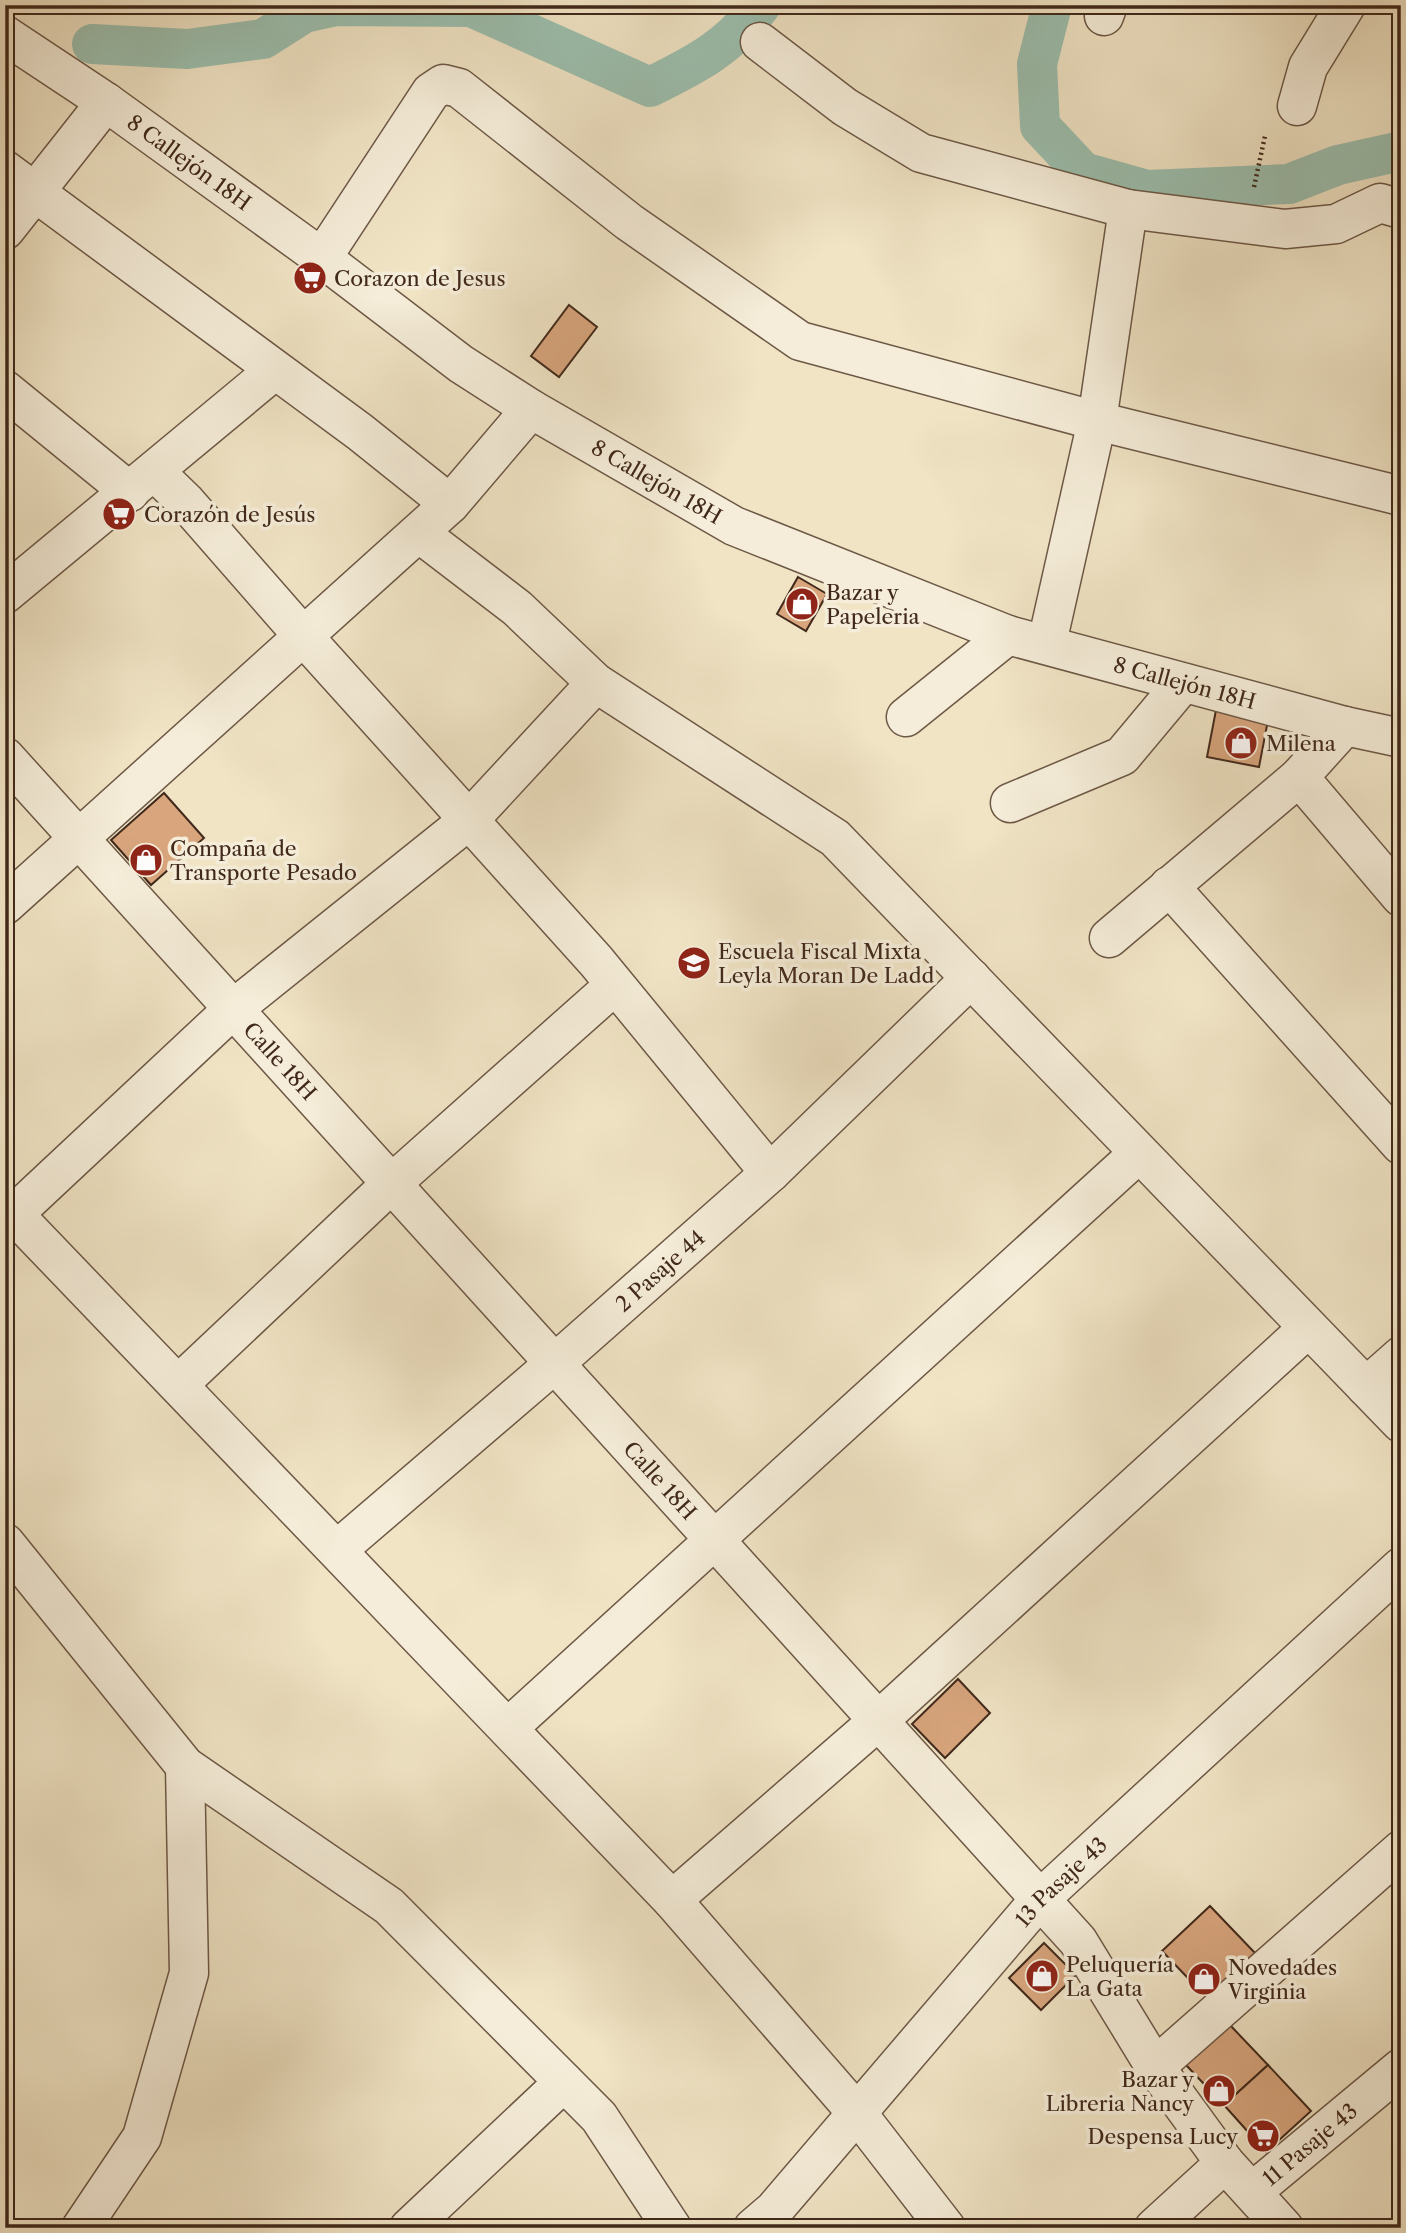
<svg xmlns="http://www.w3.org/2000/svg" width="1406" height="2233" viewBox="0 0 1406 2233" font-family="'Libre Caslon Text',serif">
<rect width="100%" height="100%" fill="#f0e4c5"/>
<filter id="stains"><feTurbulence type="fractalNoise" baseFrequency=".00286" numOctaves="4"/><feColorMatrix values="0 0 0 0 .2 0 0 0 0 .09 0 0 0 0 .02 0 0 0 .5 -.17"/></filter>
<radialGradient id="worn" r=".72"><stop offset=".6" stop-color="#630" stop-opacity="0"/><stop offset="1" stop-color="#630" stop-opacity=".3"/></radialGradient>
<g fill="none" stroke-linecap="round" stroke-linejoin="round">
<!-- canal -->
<g stroke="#9cbfae" stroke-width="40">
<path d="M1052,5L1037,64L1040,126L1083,172L1147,190L1289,184L1338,165L1401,151"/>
<path d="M92,44L187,49L263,39L304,13L336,6L471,7L650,87C695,65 730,47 761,5"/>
</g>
</g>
<!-- building -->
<g fill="#d8a57d" stroke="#41291b" stroke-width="2">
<path d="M569,305L597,327L559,377L531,356Z"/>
<path d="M798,577L827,594L806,631L777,614Z"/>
<path d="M1216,710L1268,720L1259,767L1207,757Z"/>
<path d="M164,793L204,838L151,885L111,840Z"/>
<path d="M958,1679L990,1713L945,1758L912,1724Z"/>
<path d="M1210,1906L1255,1953L1207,1998L1162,1951Z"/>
<path d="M1044,1943L1076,1975L1041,2010L1009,1978Z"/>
<path d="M1229,2024L1268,2065L1224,2105L1185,2064Z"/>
<path d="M1268,2065L1311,2111L1266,2152L1224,2105Z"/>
</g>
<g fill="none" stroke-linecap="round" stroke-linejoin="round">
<defs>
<g id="street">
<path d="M1104,16L1108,5"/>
<path id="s1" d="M5,35L106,102L322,258L461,364L531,409L734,526L1008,635L1345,726L1401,738"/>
<path d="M760,42L845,107L921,153L1128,209L1285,229L1336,224L1380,203L1401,209"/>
<path d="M1297,106L1308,67L1346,5"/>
<path d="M5,170L360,432L450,504"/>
<path d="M5,230L106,102"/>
<path d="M322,258L431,92L443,84L459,88L629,222L800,341L1097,421L1401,496"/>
<path d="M5,390L130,492"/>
<path d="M155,472L186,502L304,637L596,961L770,1173"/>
<path d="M419,533L517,608L596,683L835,838L1401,1423"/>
<path d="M5,594L275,370"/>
<path d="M1047,643L1097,421L1128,209"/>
<path d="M906,717L1008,635"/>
<path id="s2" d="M5,757L1078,1941L1155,2067L1225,2163L1284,2228"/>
<path d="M1299,777L1401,897"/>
<path d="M1010,803L1122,756L1183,683"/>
<path d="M1169,886L1401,1145"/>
<path d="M5,905L450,504L531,409"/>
<path d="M1109,938L1299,777L1345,726"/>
<path d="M5,1205L672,1900L857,2113L946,2228"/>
<path d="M14,1214L232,1010L469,820L596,683"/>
<path d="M179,1384L391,1184L615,985"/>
<path d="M1366,1387L1401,1356"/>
<path d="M5,1543L185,1766L389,1906L599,2117L672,2228"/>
<path id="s3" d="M337,1550L554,1364L770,1173L971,978"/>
<path d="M508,1728L1139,1153"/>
<path d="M672,1900L878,1721L1308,1328"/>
<path d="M1155,2067L1401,1850"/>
<path id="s4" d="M1252,2192L1401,2068"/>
<path d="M81,2228L142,2137L189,1973L185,1766"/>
<path d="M409,2228L564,2082"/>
<path id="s5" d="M753,2228L774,2210L1040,1899L1401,1567"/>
<path d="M1154,2228L1225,2163"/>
</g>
</defs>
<!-- street casing -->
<use href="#street" stroke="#6d5846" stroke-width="41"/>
<!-- path -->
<path stroke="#41291b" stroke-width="4.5" stroke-dasharray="2 3.5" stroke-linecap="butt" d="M1254,187L1265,136"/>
<!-- street -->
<use href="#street" stroke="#f5edd9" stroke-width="38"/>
</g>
<!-- icons -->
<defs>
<symbol id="supermarket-disc" viewBox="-11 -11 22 22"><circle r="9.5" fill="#8f2418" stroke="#f5edd9"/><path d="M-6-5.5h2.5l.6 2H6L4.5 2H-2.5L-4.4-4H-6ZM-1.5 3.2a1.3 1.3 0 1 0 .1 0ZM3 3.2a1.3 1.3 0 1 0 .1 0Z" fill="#fff"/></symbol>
<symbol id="shop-disc" viewBox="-11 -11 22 22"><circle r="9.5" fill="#8f2418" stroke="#f5edd9"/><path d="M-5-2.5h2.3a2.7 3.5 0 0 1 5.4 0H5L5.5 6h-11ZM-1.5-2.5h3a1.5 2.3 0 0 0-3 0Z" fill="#fff"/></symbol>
<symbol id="school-disc" viewBox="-11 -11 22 22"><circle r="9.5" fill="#8f2418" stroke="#f5edd9"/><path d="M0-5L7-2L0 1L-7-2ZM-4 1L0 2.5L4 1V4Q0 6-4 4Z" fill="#fff"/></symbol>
</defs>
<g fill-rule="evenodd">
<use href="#supermarket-disc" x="291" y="259" width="38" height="38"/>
<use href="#supermarket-disc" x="100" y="495" width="38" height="38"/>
<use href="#shop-disc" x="783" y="585" width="38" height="38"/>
<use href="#shop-disc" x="1222" y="724" width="38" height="38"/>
<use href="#shop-disc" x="127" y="841" width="38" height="38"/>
<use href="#school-disc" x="675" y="944" width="38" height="38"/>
<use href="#shop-disc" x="1023" y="1957" width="38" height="38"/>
<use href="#shop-disc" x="1185" y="1960" width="38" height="38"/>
<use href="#shop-disc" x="1200" y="2072" width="38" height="38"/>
<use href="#supermarket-disc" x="1244" y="2117" width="38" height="38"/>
</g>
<g text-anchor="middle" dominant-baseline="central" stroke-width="7" stroke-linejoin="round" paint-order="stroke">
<!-- street labels -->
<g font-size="21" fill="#41291b" stroke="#f5edd9">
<text stroke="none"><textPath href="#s1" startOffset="224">8 Callejón 18H</textPath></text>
<text stroke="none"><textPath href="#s1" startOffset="791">8 Callejón 18H</textPath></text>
<text stroke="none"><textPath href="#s1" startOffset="1358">8 Callejón 18H</textPath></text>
<text stroke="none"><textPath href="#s2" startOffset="410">Calle 18H</textPath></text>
<text stroke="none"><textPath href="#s3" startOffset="427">2 Pasaje 44</textPath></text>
<text stroke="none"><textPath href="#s2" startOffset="976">Calle 18H</textPath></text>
<text stroke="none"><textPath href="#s5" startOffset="464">13 Pasaje 43</textPath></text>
<text stroke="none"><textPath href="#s4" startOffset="75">11 Pasaje 43</textPath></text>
</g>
<!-- poi labels -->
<g font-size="21" fill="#41291b" stroke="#f5edd9" text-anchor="start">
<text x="334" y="278">Corazon de Jesus</text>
<text x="144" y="514">Corazón de Jesús</text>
<text x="826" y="592">Bazar y<tspan x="826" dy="24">Papeleria</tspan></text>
<text x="1266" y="743">Milena</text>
<text x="170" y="848">Compaña de<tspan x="170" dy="24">Transporte Pesado</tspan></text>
<text x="718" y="951">Escuela Fiscal Mixta<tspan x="718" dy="24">Leyla Moran De Ladd</tspan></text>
<text x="1066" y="1964">Peluquería<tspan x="1066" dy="24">La Gata</tspan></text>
<text x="1228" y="1967">Novedades<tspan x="1228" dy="24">Virginia</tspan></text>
<text x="1194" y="2079" text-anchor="end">Bazar y<tspan x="1194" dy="24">Libreria Nancy</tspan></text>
<text x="1238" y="2136" text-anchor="end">Despensa Lucy</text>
</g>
</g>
<!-- margin -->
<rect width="1406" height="2233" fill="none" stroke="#f0e4c5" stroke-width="28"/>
<rect x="7" y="7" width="1392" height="2219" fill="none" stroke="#41291b" stroke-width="3.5"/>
<rect x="14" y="14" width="1378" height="2205" fill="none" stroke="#41291b" stroke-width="2"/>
<rect width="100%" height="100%" filter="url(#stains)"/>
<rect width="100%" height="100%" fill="url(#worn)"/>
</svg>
